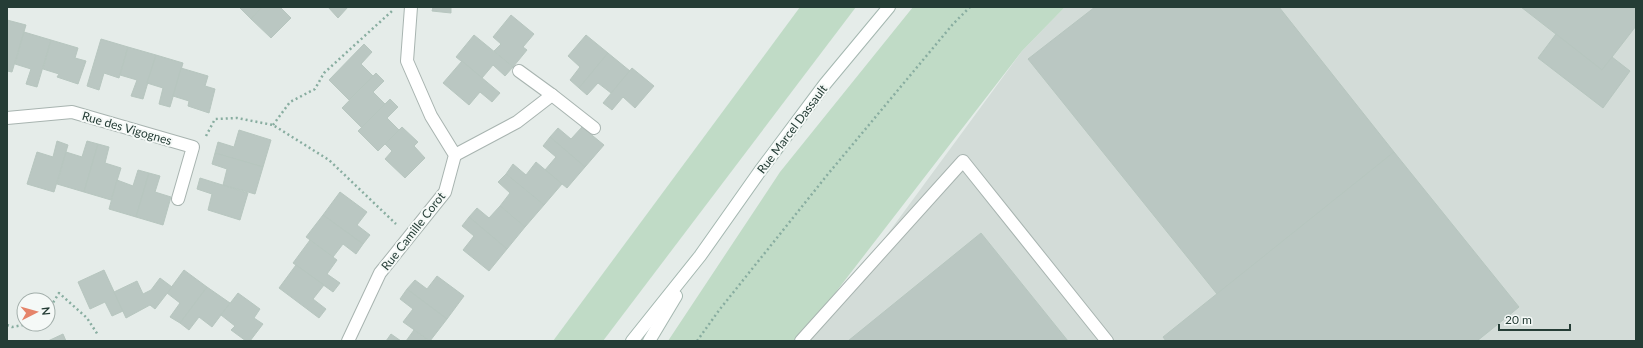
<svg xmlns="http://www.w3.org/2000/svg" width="1643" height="348" viewBox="0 0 1643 348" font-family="Lato,sans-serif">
<rect width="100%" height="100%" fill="#e5ece9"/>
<!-- built -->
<path fill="#d3dcd8" d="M1065,7H1636V341H802L881,243L1022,51Z"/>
<!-- green -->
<g fill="#c0dbc6">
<path d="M800,7H856L603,341H553Z"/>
<path d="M913,7H1065L1022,51L798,341H668L780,172Z"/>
</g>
<!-- building -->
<g fill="#bac7c2" stroke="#b7c6bf">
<path d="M239,7H262L251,19Z"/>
<path d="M262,7H280L291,18L271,38L251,19Z"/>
<path d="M328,7H348L338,18Z"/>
<path d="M433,7H451V13L432,11Z"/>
<path d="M1095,7H1279L1394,152L1217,294L1028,59Z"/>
<path d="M1521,7H1636V26L1602,70Z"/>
<path d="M511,15L534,34L523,47L527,50L513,67L494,51L501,44L493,37Z"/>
<path d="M7,20L26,25L12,72L7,71Z"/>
<path d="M24,32L51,40L37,87L26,84L31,69L15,64Z"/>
<path d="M1556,34L1602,70L1612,57L1630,71L1603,108L1538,58Z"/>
<path d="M474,35L513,67L505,76L493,65L482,78L456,57Z"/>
<path d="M586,35L608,53L579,88L570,80L580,67L568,56Z"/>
<path d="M101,39L128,47L119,78L104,73L99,90L87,86Z"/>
<path d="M51,40L78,48L75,58L86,61L78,84L57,77L59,74L43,69Z"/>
<path d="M364,44L372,52L361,64L373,76L349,100L329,80Z"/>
<path d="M128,47L156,55L143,99L131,96L137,80L120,75Z"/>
<path d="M608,53L630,71L611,93L598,83L587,95L579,88Z"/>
<path d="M156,55L183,63L170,107L159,104L163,88L147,83Z"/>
<path d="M462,61L500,93L492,102L480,92L469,105L443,83Z"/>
<path d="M181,68L208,76L205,86L215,89L209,113L188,106L189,101L173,96Z"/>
<path d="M632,68L654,86L635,108L623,97L612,110L603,103Z"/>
<path d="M376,73L384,81L373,92L385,104L362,128L342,108Z"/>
<path d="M390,99L398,107L387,118L399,130L378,151L358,131Z"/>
<path d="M402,127L418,142L414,146L425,158L405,178L385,159L392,151L385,144Z"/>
<path d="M582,127L604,145L585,167L550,137L558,128L571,139Z"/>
<path d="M239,130L271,140L263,167L215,153L218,142L234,147Z"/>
<path d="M550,137L585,167L567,188L545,170L556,157L543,146Z"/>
<path d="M57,141L68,145L54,192L27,184L37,152L53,157Z"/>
<path d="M87,141L98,144L84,192L57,184L66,152L82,157Z"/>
<path d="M98,144L109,147L105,163L121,168L111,200L84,192Z"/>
<path d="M1394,152L1519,307L1513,312L1477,341H1166L1163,337Z"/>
<path d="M215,153L263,167L255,194L223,185L227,169L212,164Z"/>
<path d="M536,162L562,184L544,205L506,174L513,164L526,175Z"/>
<path d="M138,170L149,173L136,217L109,209L117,180L133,186Z"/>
<path d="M149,173L160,176L155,192L171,197L163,225L136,217Z"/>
<path d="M506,174L544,205L525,227L500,206L510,193L498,182Z"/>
<path d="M200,178L248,193L240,220L208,210L212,194L197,189Z"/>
<path d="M340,192L367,212L357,225L370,235L363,244L323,215Z"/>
<path d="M500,206L525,227L507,249L469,217L477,208L489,218Z"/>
<path d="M323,215L363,244L356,254L343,244L333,257L306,237Z"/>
<path d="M469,217L507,249L489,271L463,250L474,236L462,226Z"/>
<path d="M981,233L1068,341H848Z"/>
<path d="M310,240L337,260L327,274L340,283L333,292L293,263Z"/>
<path d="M296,265L324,285L313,299L326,309L319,318L279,288Z"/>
<path d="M104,270L123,311L112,316L105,302L90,309L78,282Z"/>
<path d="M184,270L207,287L180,323L170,317L180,303L167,293Z"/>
<path d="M437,276L464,296L447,319L407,289L415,280L427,289Z"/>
<path d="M160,278L172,287L155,309L150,305L126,318L114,292L137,281L143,294L151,290Z"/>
<path d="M207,287L230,303L212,327L199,317L189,330L180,323Z"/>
<path d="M407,289L447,319L430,341L403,322L413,309L400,299Z"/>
<path d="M238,293L260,309L254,318L263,324L250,341H246L231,330L235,326L221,315Z"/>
<path d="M414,330L429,341H406Z"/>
<path d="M63,334L66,341H48Z"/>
<path d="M391,334L401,341H386Z"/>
</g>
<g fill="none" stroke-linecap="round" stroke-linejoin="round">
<defs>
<path id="lane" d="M801,341L963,161L1107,341"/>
<g id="street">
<path d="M519,71L552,95"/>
<path d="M7,118L72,112L193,147L178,199"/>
<path d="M455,155L517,122L552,95L594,128"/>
<path d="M348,341L380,273L445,192L455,155L431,116L407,61L411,7"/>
</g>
<g id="secondary">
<path d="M632,341L700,256L760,171L825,84L889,7"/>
<path d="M649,341L676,296"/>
</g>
</defs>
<!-- lane casing -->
<use href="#lane" stroke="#a8b4b0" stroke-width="14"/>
<!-- street casing -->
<use href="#street" stroke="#a8b4b0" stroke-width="14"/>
<!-- secondary casing -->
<use href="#secondary" stroke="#a4b7b0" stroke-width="14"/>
<!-- path -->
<g stroke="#88ada0" stroke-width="2.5" stroke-dasharray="2 3" stroke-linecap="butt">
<path d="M273,125L290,102L315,89L324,73L392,11"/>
<path d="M206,136L215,119L237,118L273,125L329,160L396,224"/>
<path d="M48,311L59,293L87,318L98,335"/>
<path d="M7,325L12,327L29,324"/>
<path d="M697,341L720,309L828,174L953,24L970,7"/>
</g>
<!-- lane -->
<use href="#lane" stroke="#fff" stroke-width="12"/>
<!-- street -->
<use href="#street" stroke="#fff" stroke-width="12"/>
<!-- secondary -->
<use href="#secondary" stroke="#fff" stroke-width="12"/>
</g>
<g text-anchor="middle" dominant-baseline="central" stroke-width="4" stroke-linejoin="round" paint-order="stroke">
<!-- street labels -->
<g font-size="12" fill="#253d36" stroke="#f5f9f7">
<text transform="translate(127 128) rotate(16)">Rue des Vigognes</text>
<text transform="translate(792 129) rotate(-53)">Rue Marcel Dassault</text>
<text transform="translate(413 231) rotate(-52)">Rue Camille Corot</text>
</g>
</g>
<!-- border -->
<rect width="1643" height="348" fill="none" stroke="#253d36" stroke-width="16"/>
<!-- north arrow -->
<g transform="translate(36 312) rotate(84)"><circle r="19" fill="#f5f9f7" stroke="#a2aeaa"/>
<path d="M0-3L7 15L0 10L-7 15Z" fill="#e5846a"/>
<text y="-6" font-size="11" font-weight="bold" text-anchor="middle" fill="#253d36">N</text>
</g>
<!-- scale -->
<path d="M1499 324v6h71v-6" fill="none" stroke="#253d36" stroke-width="2"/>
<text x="1505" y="324" font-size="12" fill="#253d36" stroke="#f5f9f7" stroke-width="3" paint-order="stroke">20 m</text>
</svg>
